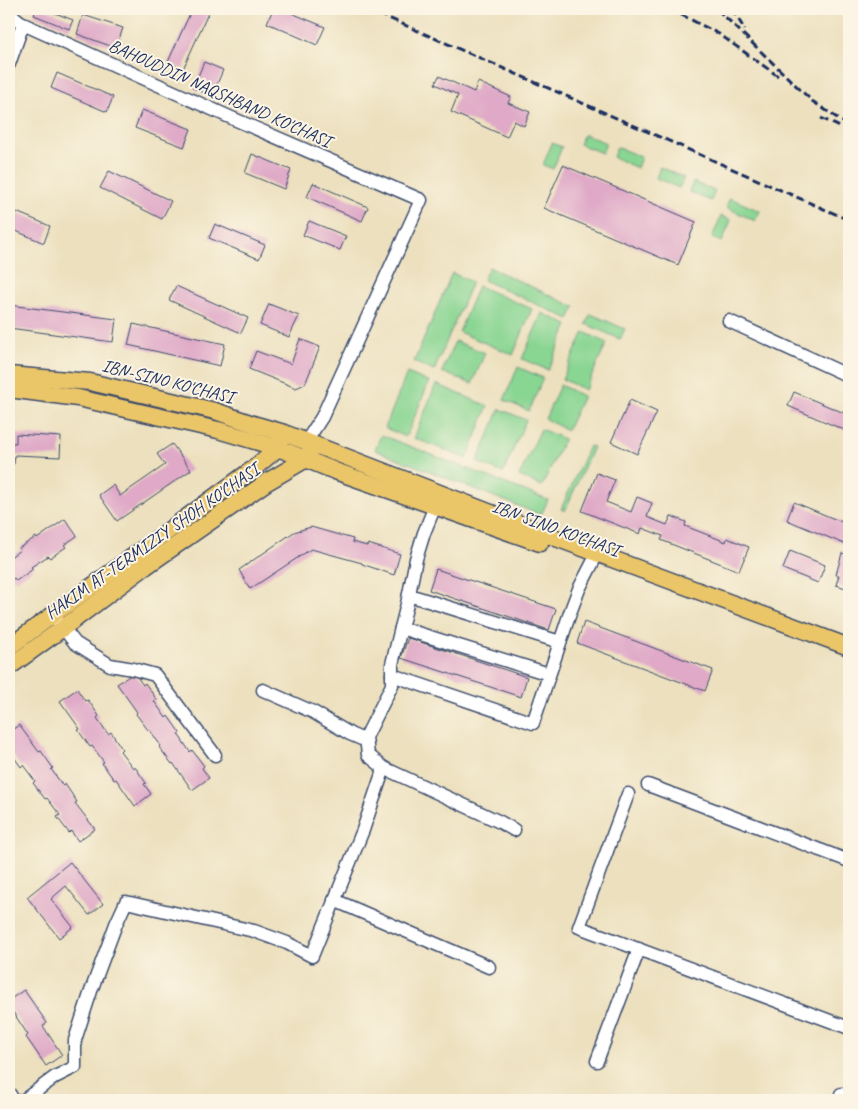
<svg xmlns="http://www.w3.org/2000/svg" width="858" height="1109" viewBox="0 0 858 1109" font-family="Caveat,sans-serif">
<rect width="100%" height="100%" fill="#fcf5e5"/>
<filter id="ink" filterUnits="userSpaceOnUse"><feTurbulence type="fractalNoise" baseFrequency=".02" numOctaves="2"/><feDisplacementMap in="SourceGraphic" scale="10" xChannelSelector="R" yChannelSelector="G"/><feConvolveMatrix kernelMatrix="1 2 1 2 8 2 1 2 1" color-interpolation-filters="sRGB"/></filter>
<filter id="wash" filterUnits="userSpaceOnUse"><feTurbulence type="fractalNoise" baseFrequency=".0096" numOctaves="4" result="noise"/><feDisplacementMap in="SourceGraphic" scale="20" xChannelSelector="R" yChannelSelector="G"/><feGaussianBlur stdDeviation="1.12" result="paint"/><feColorMatrix in="noise" values="0 0 0 0 0 0 0 0 0 0 0 0 0 0 0 0 0 1.4 0 .05"/><feComposite in="paint" operator="in"/></filter>
<g filter="url(#wash)">
<rect width="100%" height="100%" fill="#ece0be"/>
<!-- green -->
<g fill="#89d592" stroke="#528278">
<path d="M584,134L606,143L602,153L579,144Z"/>
<path d="M552,143L562,147L553,169L543,165Z"/>
<path d="M617,147L641,157L637,168L613,157Z"/>
<path d="M660,167L684,178L679,188L656,178Z"/>
<path d="M693,182L715,191L711,201L689,192Z"/>
<path d="M730,198L760,211L755,221L726,207Z"/>
<path d="M721,216L731,220L722,242L712,238Z"/>
<path d="M489,267L575,307L569,319L483,280Z"/>
<path d="M452,273L472,282L434,371L414,362Z"/>
<path d="M478,286L532,309L513,355L459,332Z"/>
<path d="M542,313L568,325L548,370L522,359Z"/>
<path d="M591,314L625,329L620,339L586,324Z"/>
<path d="M584,332L607,343L585,390L562,379Z"/>
<path d="M455,341L485,353L472,384L442,372Z"/>
<path d="M518,367L543,378L529,411L504,400Z"/>
<path d="M407,373L429,382L406,437L385,428Z"/>
<path d="M436,384L488,406L467,459L414,438Z"/>
<path d="M560,385L583,396L567,430L545,419Z"/>
<path d="M500,409L526,420L503,473L477,462Z"/>
<path d="M541,429L564,439L542,486L519,476Z"/>
<path d="M381,435L548,500L541,515L375,450Z"/>
<path d="M589,446L593,447L565,511L561,509Z"/>
</g>
<g id="blocks">
<!-- building -->
<g fill="#dfa9c7">
<path d="M36,9H45L73,20L69,29L34,15Z"/>
<path d="M192,9H210L183,69L168,62Z"/>
<path d="M273,9H282L325,27L317,45L267,23Z"/>
<path d="M83,15L123,28L116,48L77,34Z"/>
<path d="M204,62L223,70L212,96L193,88Z"/>
<path d="M57,73L113,97L107,112L51,88Z"/>
<path d="M439,76L474,92L478,82L511,97L508,103L530,112L524,126L514,121L507,137L451,112L458,95L435,84Z"/>
<path d="M142,110L191,129L184,147L135,128Z"/>
<path d="M252,154L291,170L284,189L245,173Z"/>
<path d="M563,165L696,222L678,265L544,208Z"/>
<path d="M109,171L171,201L162,219L100,188Z"/>
<path d="M313,183L368,207L362,221L307,197Z"/>
<path d="M9,209L50,226L44,243L9,228Z"/>
<path d="M309,221L346,236L340,250L303,235Z"/>
<path d="M215,224L265,245L259,259L209,238Z"/>
<path d="M176,286L248,318L241,333L169,300Z"/>
<path d="M269,304L299,316L289,337L260,325Z"/>
<path d="M9,305L116,319L113,342L9,328Z"/>
<path d="M133,324L225,344L220,366L128,345Z"/>
<path d="M300,339L320,347L305,384L296,388L249,369L256,351L291,364Z"/>
<path d="M794,392L849,415V432L788,406Z"/>
<path d="M630,400L657,412L637,454L611,442Z"/>
<path d="M16,434L61,437L60,457L15,455L14,464L9,463V443H16Z"/>
<path d="M172,444L191,470L117,521L99,495L113,485L120,496L165,465L157,454Z"/>
<path d="M597,473L615,480L606,502L631,512L637,497L652,503L647,517L667,525L671,516L686,522L685,526L726,542L727,538L749,547L739,571L661,540L663,536L642,528L640,534L582,511Z"/>
<path d="M794,502L849,525V546L787,520Z"/>
<path d="M65,519L77,536L64,545L66,547L50,558L48,556L31,567L33,569L16,581L14,578L9,582V558L20,550L19,548L36,537L37,539Z"/>
<path d="M311,527L353,539L352,542L367,546L368,544L400,554L394,575L362,564V563L311,549L250,589L239,570L294,532Z"/>
<path d="M790,551L825,565L818,583L783,569Z"/>
<path d="M842,553L849,555V589L836,585L839,575H836Z"/>
<path d="M436,569L556,609L549,630L429,590Z"/>
<path d="M584,622L713,670L705,691L577,643Z"/>
<path d="M408,638L527,677L521,697L401,658Z"/>
<path d="M134,673L143,685L145,683L157,700L154,701L166,718L168,716L180,733L178,734L190,752L192,750L204,766L202,768L209,778L192,790L173,763L172,764L159,747L161,746L149,729L148,730L136,714L137,712L117,684Z"/>
<path d="M77,689L85,701L88,700L99,716L97,718L108,734L111,732L122,749L120,751L133,768L135,767L146,783L144,784L151,794L135,806L116,779L114,780L102,763L104,762L92,746L90,747L78,730L80,729L60,701Z"/>
<path d="M19,725L39,752L41,751L53,768L51,769L63,786L65,784L77,802L75,803L95,829L78,841L71,831L69,833L57,817L60,815L47,798L45,799L33,783L35,781L23,765L21,767L9,750L11,749L9,745V732Z"/>
<path d="M70,862L103,904L89,915L66,886L51,899L73,927L59,938L27,897Z"/>
<path d="M24,990L47,1023L43,1026L62,1055L46,1066L26,1037L28,1035L9,1006V1000Z"/>
</g>
</g>
</g>
<g filter="url(#ink)">
<use href="#blocks" fill-opacity="0" stroke="#3a4a6c" stroke-width="1"/>
<g fill="none" stroke-linecap="round" stroke-linejoin="round">
<defs>
<g id="minor">
<path d="M9,13L23,24L234,119L421,200L322,417L306,442"/>
<path d="M9,64L23,24"/>
<path d="M729,321L849,376"/>
<path d="M409,595L560,642"/>
<path d="M58,621L75,643L110,665L133,669L155,675L215,755"/>
<path d="M401,628L549,674"/>
<path d="M392,675L533,723L571,610L579,589L593,562"/>
<path d="M263,690L313,712L350,734L366,741"/>
<path d="M384,768L500,822L514,830"/>
<path d="M648,785L849,861"/>
<path d="M628,794L579,927L849,1028"/>
<path d="M334,900L489,967"/>
<path d="M597,1061L639,949"/>
<path d="M9,1093L13,1100"/>
<path d="M841,1094L849,1098"/>
<path d="M24,1100L55,1077L75,1067V1040L91,991L116,924L126,902L254,931L287,943L312,956L363,830L384,768L368,755L366,737L392,685V664L407,604L416,559L424,533L435,506"/>
</g>
<g id="major">
<path d="M9,375L90,382L215,411L256,425L284,433L556,538L849,647"/>
<path d="M9,389L78,398L218,430L278,448L335,471L540,543"/>
<path d="M9,647L253,469L278,448L281,439"/>
<path d="M9,667L63,628L142,569L267,482L306,459L309,453"/>
</g>
</defs>
<!-- minor casing -->
<use href="#minor" stroke="#3a4a6c" stroke-width="15"/>
<!-- major casing -->
<use href="#major" stroke="#3a4a6c" stroke-width="19"/>
<!-- minor -->
<use href="#minor" stroke="#fff" stroke-width="12"/>
<!-- major -->
<use href="#major" stroke="#ebc669" stroke-width="16"/>
<!-- rail -->
<g stroke="#1b2f5e" stroke-width="3" stroke-dasharray="8 4" stroke-linecap="butt">
<path d="M368,9L849,220"/>
<path d="M670,9L719,34L778,76"/>
<path d="M717,9L812,101L849,126"/>
<path d="M732,9L745,30"/>
<path d="M821,118L842,128"/>
</g>
</g>
</g>
<g text-anchor="middle" dominant-baseline="central" stroke-width="4" stroke-linejoin="round" paint-order="stroke">
<!-- street labels -->
<g font-size="18" fill="#1b2f5e" stroke="#fcf5e5">
<text transform="translate(220 93) rotate(24)">BAHOUDDIN NAQSHBAND KO'CHASI</text>
<text transform="translate(168 381) rotate(14)">IBN-SINO KO'CHASI</text>
<text transform="translate(556 528) rotate(20)">IBN SINO KO'CHASI</text>
<text transform="translate(152 541) rotate(-35)">HAKIM AT-TERMIZIY SHOH KO'CHASI</text>
</g>
</g>
<!-- margin -->
<rect width="858" height="1109" fill="none" stroke="#fcf5e5" stroke-width="30"/>
</svg>
